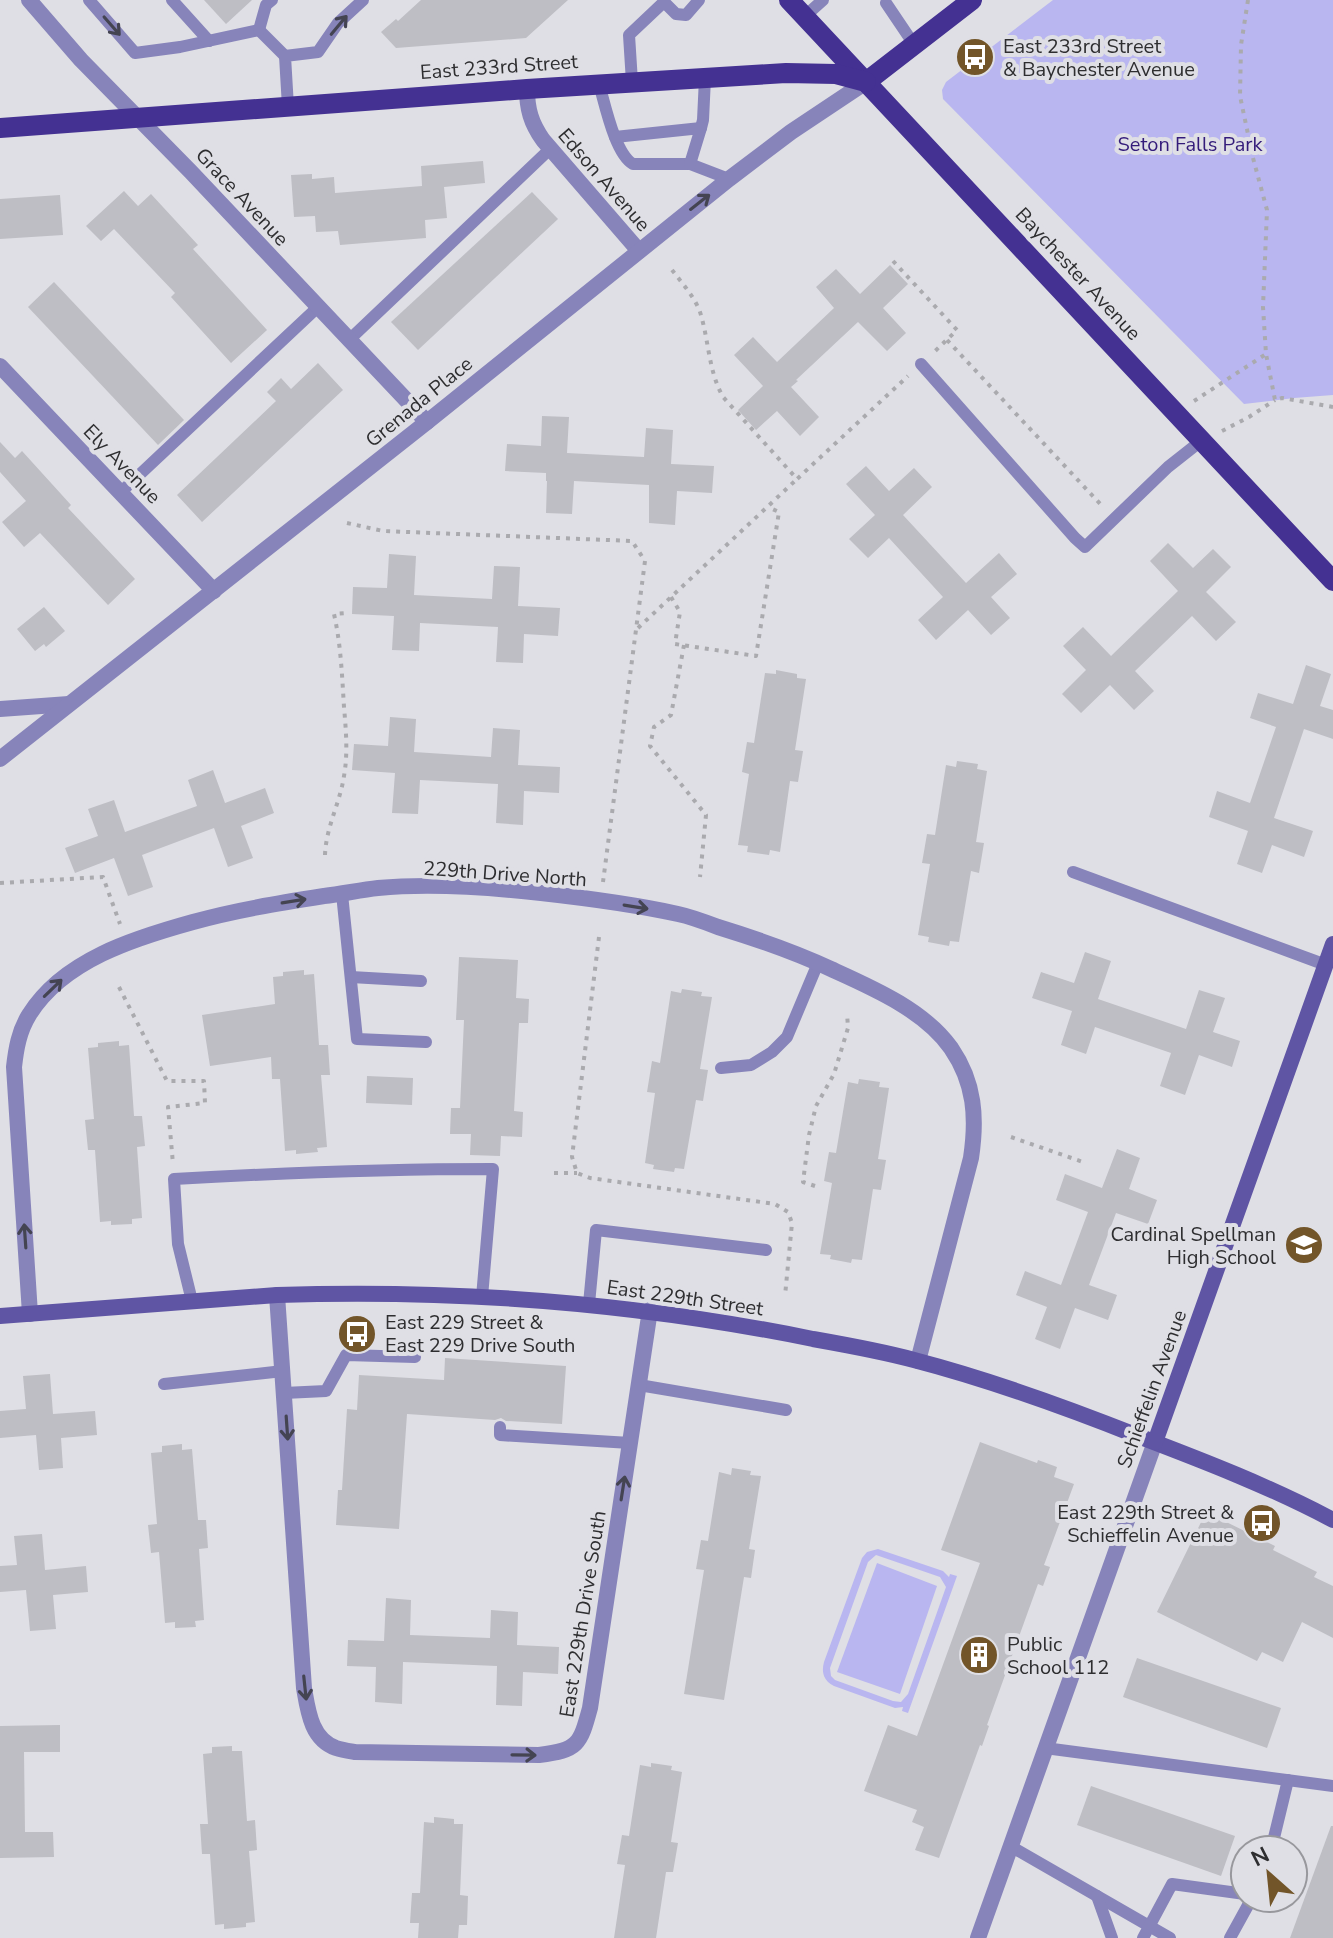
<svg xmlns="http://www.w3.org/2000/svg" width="1333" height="1938" viewBox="0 0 1333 1938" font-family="'Nunito Sans',sans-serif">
<rect width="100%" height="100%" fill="#dfdfe5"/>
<!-- green -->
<g fill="#b9b6f0" fill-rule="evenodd">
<path d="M1053,0H1333V395L1294,398L1244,404L943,99L942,90L946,82Z"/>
<path d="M878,1549L943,1571L949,1577L950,1574L957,1576L908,1713L902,1711L903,1707L895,1708L834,1686C824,1681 821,1673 824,1662L862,1558L867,1552ZM876,1555L940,1577L946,1587L908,1694L901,1702L893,1701L835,1680L831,1676L830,1668L868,1562Z"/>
<path d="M877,1563L937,1586L900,1694L837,1672Z"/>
</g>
<!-- building -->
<g fill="#bebec4">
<path d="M204,0H252L226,24Z"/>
<path d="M421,0H568L526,38L396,48L381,32L396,19L398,21Z"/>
<path d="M483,161L485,183L444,187L447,218L425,220L426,238L340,245L338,231L316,232L315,216L294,217L291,175L312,174V179L334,177L335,193L422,186L421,166Z"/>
<path d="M124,191L138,206L151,194L198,245L193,249L267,330L231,363L171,297L175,293L114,229L101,241L86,226Z"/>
<path d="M532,192L558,219L418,350L391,322Z"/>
<path d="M60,195L63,235L0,239V199Z"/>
<path d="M890,265L908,284L883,308L906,333L887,351L858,322L796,380L798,381L791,387L819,417L800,436L777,411L756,430L738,410L763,386L734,355L753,337L777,362L834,308L816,287L836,269L860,294Z"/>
<path d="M54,282L184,420L158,445L28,307Z"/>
<path d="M318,363L343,390L202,522L177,495L276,401L267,392L281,378L291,389Z"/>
<path d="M542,416L569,417L567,453L644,457L646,428L673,430L671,464L714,466L712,493L677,491L675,525L649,523V485L574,481L572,514L546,513L547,481H546V473L505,471L507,444L541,446Z"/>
<path d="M0,442L15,458L22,451L71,505L68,508L135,579L108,605L40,533L24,547L2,522L26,501L0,472Z"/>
<path d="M866,466L889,491L914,468L932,487L903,515L966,583L999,553L1017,574L991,597L1010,618L991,635L968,610L936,640L918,620L943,597L889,538L868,558L849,539L875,515L846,484Z"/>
<path d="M1168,543L1193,568L1213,549L1231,567L1206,592L1236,622L1216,641L1192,616L1135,671L1154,691L1134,710L1110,685L1081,713L1062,694L1086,670L1063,646L1083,627L1111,656L1178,591L1150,561Z"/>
<path d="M389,554L416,556L414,595L492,599L494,566L520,567L518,606L560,608L558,636L524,634L523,663L496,662L498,627L420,623L419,651L392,650L394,616L352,614L353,587L387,588Z"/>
<path d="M44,607L65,631L46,647L44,644L35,651L17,629Z"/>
<path d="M1306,665L1331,674L1320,706L1333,710V739L1304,729L1274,818L1313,831L1304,857L1272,845L1262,873L1237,864L1248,831L1209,817L1217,791L1250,803L1276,727L1250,718L1258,693L1293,704Z"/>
<path d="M776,670L797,674V678L806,679L795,750L803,751L798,782L790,781L780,852L770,850L769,855L747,852L748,846L738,845L749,774L742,772L747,742L754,743L765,673L776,674Z"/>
<path d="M390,717L416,719L414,752L491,757L493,728L520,730L518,765L560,767L559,793L524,791L523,825L496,823L498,784L420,780L418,814L392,813L395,773L352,770L354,744L388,746Z"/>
<path d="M957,761L978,764L977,769L987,771L976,842L984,843L979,873L971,871L959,942L950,941L949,946L928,942L929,937L918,935L930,864L922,863L927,834L935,835L946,765L956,767Z"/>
<path d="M213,770L225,803L265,788L274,813L241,826L253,858L228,867L214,828L142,855L153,887L128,896L114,858L75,873L65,848L98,836L88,809L114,800L125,832L197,806L188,780Z"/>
<path d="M1085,952L1111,961L1098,999L1186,1029L1199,990L1225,998L1213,1032L1240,1041L1232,1067L1199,1055L1185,1095L1160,1086L1171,1053L1095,1027L1086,1054L1061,1045L1072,1011L1032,998L1041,972L1074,983Z"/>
<path d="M459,957L518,960L516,998L529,999L528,1023H519L514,1111L523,1112L522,1137L501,1136L500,1156L470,1155L471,1134H450L451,1108H460L464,1020H456Z"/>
<path d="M304,970V975L314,974L319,1045H328L330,1075H321L327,1147L317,1148L318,1152L296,1154V1150L285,1151L280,1079H272L271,1057L210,1066L202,1015L275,1004L273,977L283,976V972Z"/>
<path d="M682,989L702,992L701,996L712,997L700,1069L708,1070L703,1101L696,1100L684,1169L675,1168L674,1172L653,1169L654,1165L645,1163L655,1093L647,1092L652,1061L660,1063L671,991L681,993Z"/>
<path d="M119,1041V1046L129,1045L134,1116H142L145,1146L137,1147L142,1218L132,1219V1224L111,1225V1221L100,1222L95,1150H88L85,1120L94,1119L88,1048L98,1047V1043Z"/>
<path d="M367,1076L413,1078L412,1105L366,1103Z"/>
<path d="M859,1079L880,1082L879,1087L889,1088L878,1159L886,1160L881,1190L873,1189L862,1260L852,1259L851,1263L830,1259L831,1255L820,1254L832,1183L824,1181L829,1152L836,1153L848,1082L858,1084Z"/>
<path d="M1117,1149L1140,1158L1129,1189L1157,1200L1148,1224L1116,1213L1089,1285L1117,1295L1108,1320L1075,1308L1060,1349L1035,1339L1047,1307L1016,1295L1025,1271L1061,1285L1088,1212L1056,1200L1065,1174L1102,1188Z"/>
<path d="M445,1358L566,1366L562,1424L506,1421L501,1418L495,1420L407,1414L399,1529L336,1525L338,1490H342L347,1409L357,1410L359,1375L444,1380Z"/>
<path d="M50,1374L53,1414L95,1411L97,1435L61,1438L63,1468L39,1470L36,1435L0,1438V1411L26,1409L23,1376Z"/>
<path d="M980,1442L1037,1463L1038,1460L1057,1467L1054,1477L1074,1484L1044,1565L1050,1567L1043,1586L1038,1584L987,1725L989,1726L982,1746L980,1745L939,1858L915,1850L924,1827L912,1822L917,1810L864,1791L888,1725L917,1736L980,1563L941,1550Z"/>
<path d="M182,1444V1450L192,1449L198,1520H206L208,1548L199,1549L204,1620L195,1621L196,1627L175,1628V1622L165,1623L159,1552L151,1553L148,1525L157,1524L151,1453L162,1452V1446Z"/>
<path d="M732,1468L751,1471L750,1475L761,1476L749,1549L755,1550L751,1578L744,1577L724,1700L684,1694L704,1570L696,1569L701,1540L708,1541L719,1472L731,1475Z"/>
<path d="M1206,1512L1275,1546L1273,1550L1317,1572L1314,1577L1333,1586V1638L1302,1622L1283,1662L1262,1652L1257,1661L1157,1612Z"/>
<path d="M42,1534L45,1570L86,1566L88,1592L53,1595L56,1629L30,1631L26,1590L0,1592V1566L17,1565L14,1536Z"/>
<path d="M386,1598L411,1600L410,1635L490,1638L491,1610L518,1612L517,1645L559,1647L558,1674L523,1672L522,1706L496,1705L497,1666L403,1662L402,1704L375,1702L376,1667L347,1666L348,1640L384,1641Z"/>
<path d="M1137,1658L1281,1708L1267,1748L1123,1697Z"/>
<path d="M60,1725V1752H24L25,1832H53L54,1857L0,1858V1726Z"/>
<path d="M232,1746V1751H242L247,1821L255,1820L257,1850L249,1851L255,1922L246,1923V1927L224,1929V1924L215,1925L210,1854H202L200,1824H208L203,1754L212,1753V1747Z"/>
<path d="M651,1763L672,1766L671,1770L682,1772L671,1842L678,1843L673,1872H666L656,1938H614L625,1865L617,1864L622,1835L629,1836L640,1765L651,1767Z"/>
<path d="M1091,1786L1235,1836L1221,1876L1077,1825Z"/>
<path d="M434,1817L454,1819V1824H463L460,1895L468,1896L467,1925H459L458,1938H418L419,1923H410L412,1893H420L424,1822L434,1823Z"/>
<path d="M1331,1826H1333V1938H1290Z"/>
</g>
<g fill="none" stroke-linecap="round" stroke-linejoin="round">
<!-- path -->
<g stroke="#aaaaae" stroke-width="4" stroke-dasharray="4 6" stroke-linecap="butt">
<path d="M1248,0L1241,45L1240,96L1253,158L1267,210L1263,307L1266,354L1275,400L1282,398L1333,407"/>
<path d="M893,261L957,330L932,354"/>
<path d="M672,270C682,283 694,296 700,312C709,340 708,370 723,397L797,479L908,376"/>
<path d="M947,340L1104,508"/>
<path d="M1194,401L1266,354"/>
<path d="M1222,431L1249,417L1275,400"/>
<path d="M347,523L383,531L632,541L645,561L603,882"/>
<path d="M671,597L680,612L675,644L756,656L779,512L768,507"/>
<path d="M638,628L797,479"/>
<path d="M684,645L671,715L654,727L650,746L706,815L700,877"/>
<path d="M325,855C326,827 340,803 344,776C348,754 346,730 344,707C342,676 341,645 334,614L348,613"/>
<path d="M0,883L103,877L120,924"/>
<path d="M599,937L572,1157L577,1173L590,1178L775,1204L788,1212L792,1223L785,1296"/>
<path d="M119,987L167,1081H204L205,1103L168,1107L173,1164"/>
<path d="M1011,1137L1083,1162"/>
<path d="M554,1173H577"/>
<path d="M815,1186L803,1182L809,1135L816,1106L834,1074L848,1028L847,1013"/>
</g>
<!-- lane -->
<g stroke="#8784ba" stroke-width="12">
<path d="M89,0L135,53L180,47L259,30"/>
<path d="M172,0L209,41"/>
<path d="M886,3L915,46"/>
<path d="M804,17L823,0"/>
<path d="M259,30L285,56"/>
<path d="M259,30L266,5L272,0"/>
<path d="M632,82L629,35L664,2L676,14L686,15L699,0"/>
<path d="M599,84C605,104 615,154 633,164H690L729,179"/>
<path d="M288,107L285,56L318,52L338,23L363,0"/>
<path d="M701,128L703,120L705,78"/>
<path d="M615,137L701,128L690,164"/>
<path d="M349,340L550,149"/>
<path d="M921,364L1075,538L1085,547L1168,467L1201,441"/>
<path d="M121,492L318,307"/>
<path d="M1073,872L1326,965"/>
<path d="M342,894L357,1039L426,1042"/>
<path d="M351,977L421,981"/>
<path d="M721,1068L751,1065L772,1052L787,1037L818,963"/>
<path d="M192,1301L178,1244L174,1179C281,1173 387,1169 493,1169L482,1297"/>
<path d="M589,1304L596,1230L766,1250"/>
<path d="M164,1384L283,1371"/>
<path d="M639,1385L786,1410"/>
<path d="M284,1393L326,1391L346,1355L415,1357"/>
<path d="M500,1427V1435L630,1443"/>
<path d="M1045,1748L1333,1786"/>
<path d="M1010,1846L1170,1938"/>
<path d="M1271,1850L1288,1780"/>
<path d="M1097,1896L1112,1938"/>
<path d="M1143,1938L1172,1884L1245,1894"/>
<path d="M1230,1938L1252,1898"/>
</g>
<!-- street -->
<g stroke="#8784ba" stroke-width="16">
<path d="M29,0L81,60L191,172L427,422"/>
<path d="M527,89C527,109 531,123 543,140L639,251"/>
<path d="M0,366L214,591"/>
<path d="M0,709L69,704"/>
<path d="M0,759L427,422L729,179L791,132L866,82"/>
<path d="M277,1295L304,1688C308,1711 311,1739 336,1748C342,1750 349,1751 355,1752L539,1755C578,1750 580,1745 590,1708L650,1310"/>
<path d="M30,1314L14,1067C16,1049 19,1031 29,1015C63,960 135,938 193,922C236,910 280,903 324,896C342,894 360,890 378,888C431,883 487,887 541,893C586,898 633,904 678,914C692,917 705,922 718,927C757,939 795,952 831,969C873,988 924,1010 951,1048C975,1083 977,1118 971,1158L918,1361"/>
<path d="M978,1938L1155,1442"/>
</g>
<!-- secondary -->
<g stroke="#5f55a4" stroke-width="16">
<path d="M0,1316L277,1295C457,1289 636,1303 813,1339C847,1345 881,1351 914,1360C991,1380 1065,1407 1138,1436C1204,1461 1271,1487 1333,1520"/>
<path d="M1155,1442L1333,944"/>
</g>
<!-- primary -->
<g stroke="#443192" stroke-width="20">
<path d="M789,0L1333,581"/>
<path d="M866,82L972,0"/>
<path d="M0,128L527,89L786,73L836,74L866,82"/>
</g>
</g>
<!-- one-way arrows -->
<defs><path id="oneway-shaft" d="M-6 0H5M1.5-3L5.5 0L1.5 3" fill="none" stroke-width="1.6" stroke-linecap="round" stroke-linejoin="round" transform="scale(2)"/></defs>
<g stroke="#444452">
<use href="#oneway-shaft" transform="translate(339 25) rotate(-50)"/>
<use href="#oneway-shaft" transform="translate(112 26) rotate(49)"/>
<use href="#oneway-shaft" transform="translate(700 202) rotate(-38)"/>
<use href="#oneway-shaft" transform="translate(294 901) rotate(-9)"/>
<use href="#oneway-shaft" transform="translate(636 907) rotate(9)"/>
<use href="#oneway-shaft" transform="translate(53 988) rotate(-44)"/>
<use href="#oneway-shaft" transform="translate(25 1236) rotate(-94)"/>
<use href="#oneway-shaft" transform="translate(287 1428) rotate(86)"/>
<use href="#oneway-shaft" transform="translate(623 1488) rotate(-81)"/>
<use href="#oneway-shaft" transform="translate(305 1688) rotate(84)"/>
<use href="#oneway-shaft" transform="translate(524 1755) rotate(1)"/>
</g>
<!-- icons -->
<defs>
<symbol id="bus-disc" viewBox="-11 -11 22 22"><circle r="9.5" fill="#725529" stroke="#dfdfe5"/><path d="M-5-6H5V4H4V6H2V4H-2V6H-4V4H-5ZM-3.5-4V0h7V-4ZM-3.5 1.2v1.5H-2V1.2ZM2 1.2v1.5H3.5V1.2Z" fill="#fff"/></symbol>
<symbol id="school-disc" viewBox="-11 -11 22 22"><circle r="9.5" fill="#725529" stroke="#dfdfe5"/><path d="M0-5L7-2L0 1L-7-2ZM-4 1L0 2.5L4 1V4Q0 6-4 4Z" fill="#fff"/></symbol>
<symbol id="building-disc" viewBox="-11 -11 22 22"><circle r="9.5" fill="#725529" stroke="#dfdfe5"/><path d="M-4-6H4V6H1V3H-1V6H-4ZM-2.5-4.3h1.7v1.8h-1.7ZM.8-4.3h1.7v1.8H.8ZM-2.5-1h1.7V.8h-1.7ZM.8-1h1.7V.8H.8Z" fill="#fff"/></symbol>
</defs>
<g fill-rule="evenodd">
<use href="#bus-disc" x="953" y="35" width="44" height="44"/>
<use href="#school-disc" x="1282" y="1223" width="44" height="44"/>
<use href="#bus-disc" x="335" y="1312" width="44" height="44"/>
<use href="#bus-disc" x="1240" y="1501" width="44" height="44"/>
<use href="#building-disc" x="957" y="1633" width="44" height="44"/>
</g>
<g text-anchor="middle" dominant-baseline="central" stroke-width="8" stroke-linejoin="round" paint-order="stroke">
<!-- poi labels -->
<g font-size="20" fill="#2e2e30" stroke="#dfdfe5" text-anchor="start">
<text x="1003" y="46">East 233rd Street<tspan x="1003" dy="23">&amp; Baychester Avenue</tspan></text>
<text x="1276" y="1234" text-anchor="end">Cardinal Spellman<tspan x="1276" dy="23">High School</tspan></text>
<text x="385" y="1322">East 229 Street &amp;<tspan x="385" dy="23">East 229 Drive South</tspan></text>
<text x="1234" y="1512" text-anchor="end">East 229th Street &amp;<tspan x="1234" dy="23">Schieffelin Avenue</tspan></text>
<text x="1007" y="1644">Public<tspan x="1007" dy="23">School 112</tspan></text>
</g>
<!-- street labels -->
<g font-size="20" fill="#2e2e30" stroke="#dfdfe5">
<text transform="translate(499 67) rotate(-4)">East 233rd Street</text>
<text transform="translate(604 180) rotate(49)">Edson Avenue</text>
<text transform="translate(242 197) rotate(47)">Grace Avenue</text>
<text transform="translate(1078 274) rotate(47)">Baychester Avenue</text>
<text transform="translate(419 402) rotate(-39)">Grenada Place</text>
<text transform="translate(122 464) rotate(46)">Ely Avenue</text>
<text transform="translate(505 874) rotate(4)">229th Drive North</text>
<text transform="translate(685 1298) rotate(8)">East 229th Street</text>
<text transform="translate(1152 1389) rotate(-70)">Schieffelin Avenue</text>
<text transform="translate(583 1614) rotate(-81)">East 229th Drive South</text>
</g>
<!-- park labels -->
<g font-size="20" fill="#331b7a" stroke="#dfdfe5">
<text x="1190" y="144">Seton Falls Park</text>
</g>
</g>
<!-- north arrow -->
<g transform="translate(1269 1874) rotate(333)"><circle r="38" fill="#dfdfe5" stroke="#98989d" stroke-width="2"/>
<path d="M0-6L14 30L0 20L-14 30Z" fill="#725529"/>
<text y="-12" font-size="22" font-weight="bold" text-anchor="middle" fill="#2e2e30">N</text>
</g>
</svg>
